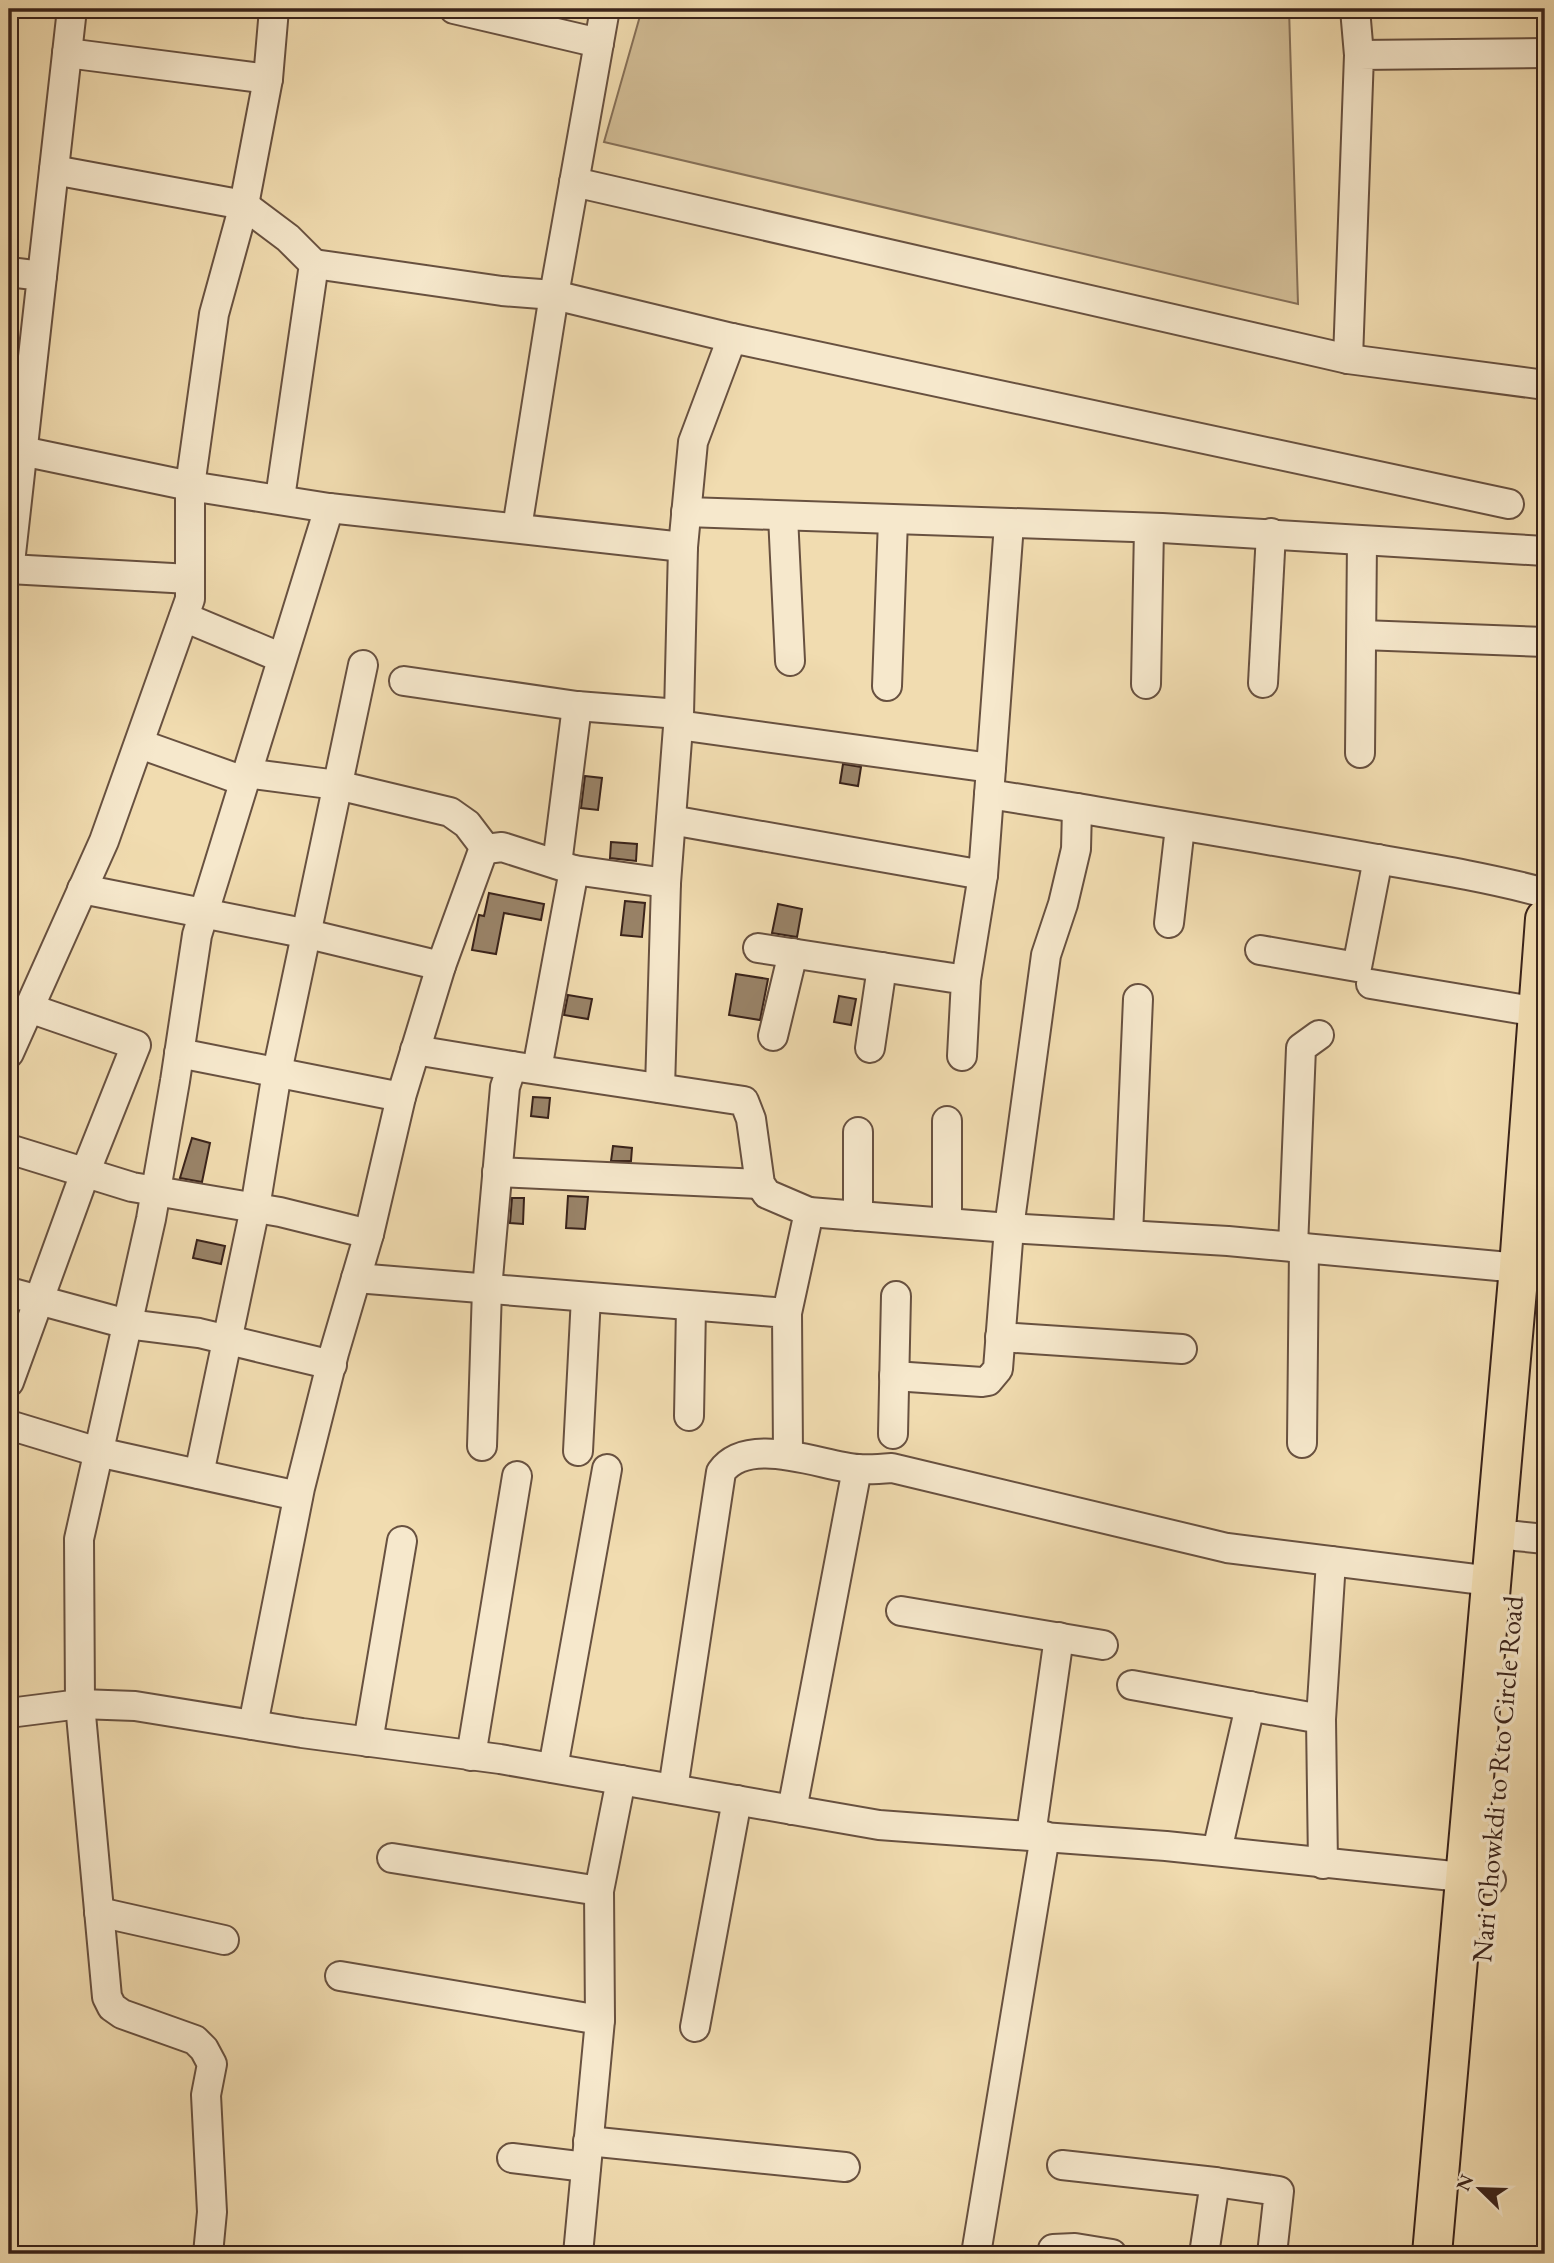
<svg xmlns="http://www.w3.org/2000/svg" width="1554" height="2263" viewBox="0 0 1554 2263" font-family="'EB Garamond',serif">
<rect width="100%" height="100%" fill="#f1dcb0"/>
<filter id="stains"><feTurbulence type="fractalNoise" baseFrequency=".00286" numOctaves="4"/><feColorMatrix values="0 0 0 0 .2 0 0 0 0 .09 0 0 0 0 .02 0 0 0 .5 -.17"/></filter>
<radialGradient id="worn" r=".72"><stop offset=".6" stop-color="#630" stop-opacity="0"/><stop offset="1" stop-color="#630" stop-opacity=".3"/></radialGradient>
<!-- green -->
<path fill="#d2bd96" stroke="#867058" stroke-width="2" d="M642,9H1289L1298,304L604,142Z"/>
<!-- building -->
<g fill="#998368" stroke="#3a231a" stroke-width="2">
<path d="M843,764L861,767L858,786L840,783Z"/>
<path d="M585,776L602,778L598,810L581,808Z"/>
<path d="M611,842L637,844L636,861L610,858Z"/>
<path d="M489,893L544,904L541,920L504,913L496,954L472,950L479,915L484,916Z"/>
<path d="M625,901L645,903L642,937L621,935Z"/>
<path d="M778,904L802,909L797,937L772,933Z"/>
<path d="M736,974L768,979L760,1020L729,1015Z"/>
<path d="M568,995L592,999L588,1019L564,1015Z"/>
<path d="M839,996L856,999L851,1025L834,1022Z"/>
<path d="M533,1097L550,1098L548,1118L531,1116Z"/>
<path d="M192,1138L210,1143L202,1182L180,1178Z"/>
<path d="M613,1146L632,1148L631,1161H611Z"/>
<path d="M568,1196L588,1197L585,1229L566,1228Z"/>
<path d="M512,1198H524L523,1224L510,1223Z"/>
<path d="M197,1240L225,1246L221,1264L193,1258Z"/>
</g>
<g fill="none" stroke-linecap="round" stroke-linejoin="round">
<defs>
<g id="minor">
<path d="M454,9L599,43"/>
<path d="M1355,9L1359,55"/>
<path d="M67,53L268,79"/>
<path d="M54,170L244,205L288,238L314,264L280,498"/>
<path d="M574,182L1348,359L1545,385"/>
<path d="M314,264L502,291L554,295L732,338"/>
<path d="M9,272L42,276L9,572"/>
<path d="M42,276L72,9"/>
<path d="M1348,359L1359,55L1545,53"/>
<path d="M22,451L190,486L214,314L244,205L268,79L274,9"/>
<path d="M686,512L1162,528L1545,551"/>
<path d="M783,516L790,661"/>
<path d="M517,528L554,295L605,9"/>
<path d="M9,569L190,579"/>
<path d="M184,617L282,658"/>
<path d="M1362,635L1545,642"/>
<path d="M404,681L577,706L679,714"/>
<path d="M1263,683L1271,533"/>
<path d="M1146,684L1149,528"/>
<path d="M887,686L893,520"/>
<path d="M678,725L991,768L1009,524"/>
<path d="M140,744L244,781"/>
<path d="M1360,753L1362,541"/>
<path d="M246,773L337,785L450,812L467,824L486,849"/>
<path d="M989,794L1077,808"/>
<path d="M671,820L983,875L991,768"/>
<path d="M557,864L577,706"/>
<path d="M82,889L308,934L441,966"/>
<path d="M1169,923L1180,827"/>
<path d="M758,948L966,980L962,1056"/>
<path d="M1260,950L1357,967L1378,859"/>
<path d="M966,980L983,875"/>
<path d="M1371,984L1538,1012"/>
<path d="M773,1036L793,953"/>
<path d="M870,1048L882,967"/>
<path d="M415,1050L512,1066L505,1087L487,1289L482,1446"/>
<path d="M9,1053L104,841L190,599V486L329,508L683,547"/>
<path d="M179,1053L401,1097"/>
<path d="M512,1066L744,1101L751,1119L760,1184L767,1194L809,1212L787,1313"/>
<path d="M537,1069L574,870"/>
<path d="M660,1088L666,883"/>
<path d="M947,1121V1223"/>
<path d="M858,1132V1216"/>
<path d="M9,1149L132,1187L280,1212L369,1234"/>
<path d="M497,1172L760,1184"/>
<path d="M809,1212L1009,1228L1228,1241L1541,1270"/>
<path d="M1128,1235L1138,999"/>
<path d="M1293,1247L1301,1048L1319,1035"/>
<path d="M356,1278L787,1313L788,1454"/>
<path d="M9,1292L127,1324L199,1333L332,1365"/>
<path d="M1000,1337L1182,1349"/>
<path d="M894,1376L982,1382L988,1381L998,1369L1009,1228L1046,955L1063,904L1076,849L1077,808C1181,826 1285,842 1388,861C1441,870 1494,879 1545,893"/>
<path d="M9,1382L85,1173L136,1045L29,1008"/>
<path d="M689,1416L691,1307"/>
<path d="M9,1425L98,1452L298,1496"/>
<path d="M893,1434L896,1296"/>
<path d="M1302,1443L1304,1248"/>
<path d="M578,1451L586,1297"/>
<path d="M199,1474L255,1208L277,1072L363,665"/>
<path d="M1516,1536L1545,1539"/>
<path d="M901,1611L1103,1645"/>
<path d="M1132,1685L1321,1719L1323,1864"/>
<path d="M9,1713L80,1704L135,1706L302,1733L500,1759L879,1825L1166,1846L1491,1880"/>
<path d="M1321,1719L1331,1561"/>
<path d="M253,1725L300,1488L334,1353L369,1234L401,1097L441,966L481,856L486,849L502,847L574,870L666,883L679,714L683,547L693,442L732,338L1509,504"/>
<path d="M368,1742L402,1541"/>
<path d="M471,1756L517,1476"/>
<path d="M553,1768L607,1469"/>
<path d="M673,1789L721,1472C748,1434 821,1466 858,1469C869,1470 881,1469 892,1468L1227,1548L1491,1581"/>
<path d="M792,1810L857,1469"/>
<path d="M1031,1835L1059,1637"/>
<path d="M1217,1851L1250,1706"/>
<path d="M392,1858L599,1891L621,1780"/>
<path d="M99,1912L224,1940"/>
<path d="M340,1976L600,2020L599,1891"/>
<path d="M695,2027L737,1800"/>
<path d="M588,2141L845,2167"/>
<path d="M512,2158L586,2167"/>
<path d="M1062,2165L1215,2182L1204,2254"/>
<path d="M1215,2182L1279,2191L1272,2254"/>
<path d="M1053,2249L1075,2248L1112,2254"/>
<path d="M208,2254L212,2212L206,2095L212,2064L204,2049L195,2040L122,2014L112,2007L107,1997L80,1704L79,1539L151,1219L175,1081L197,935L329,508"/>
<path d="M578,2254L600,2020"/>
<path d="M976,2254L1045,1836"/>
</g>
<path id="highway" d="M1432,2254L1519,1267L1545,919"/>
</defs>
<!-- minor casing -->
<use href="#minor" stroke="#685140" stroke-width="32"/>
<!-- highway casing -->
<use href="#highway" stroke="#3a231a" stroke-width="42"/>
<!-- minor -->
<use href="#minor" stroke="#f6e8cc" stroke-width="28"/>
<!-- highway -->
<use href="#highway" stroke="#f1dcb0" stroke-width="38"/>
</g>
<g text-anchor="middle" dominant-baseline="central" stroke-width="7" stroke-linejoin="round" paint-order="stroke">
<!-- street labels -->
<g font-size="28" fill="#3a231a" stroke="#f6e8cc">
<text transform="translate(1497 1779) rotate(-85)">Nari Chowkdi to Rto Circle Road</text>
</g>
</g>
<!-- margin -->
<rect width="1554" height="2263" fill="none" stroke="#f1dcb0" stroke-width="35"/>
<rect x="10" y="10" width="1533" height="2242" fill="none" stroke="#3a231a" stroke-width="3.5"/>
<rect x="18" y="18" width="1519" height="2228" fill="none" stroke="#3a231a" stroke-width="2"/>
<!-- north arrow -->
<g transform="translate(1480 2189) rotate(293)" stroke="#f6e8cc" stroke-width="5" paint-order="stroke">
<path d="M0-5L12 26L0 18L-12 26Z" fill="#3a231a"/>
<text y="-10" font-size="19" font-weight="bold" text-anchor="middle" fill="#3a231a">N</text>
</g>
<rect width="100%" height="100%" filter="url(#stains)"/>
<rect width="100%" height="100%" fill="url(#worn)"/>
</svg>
